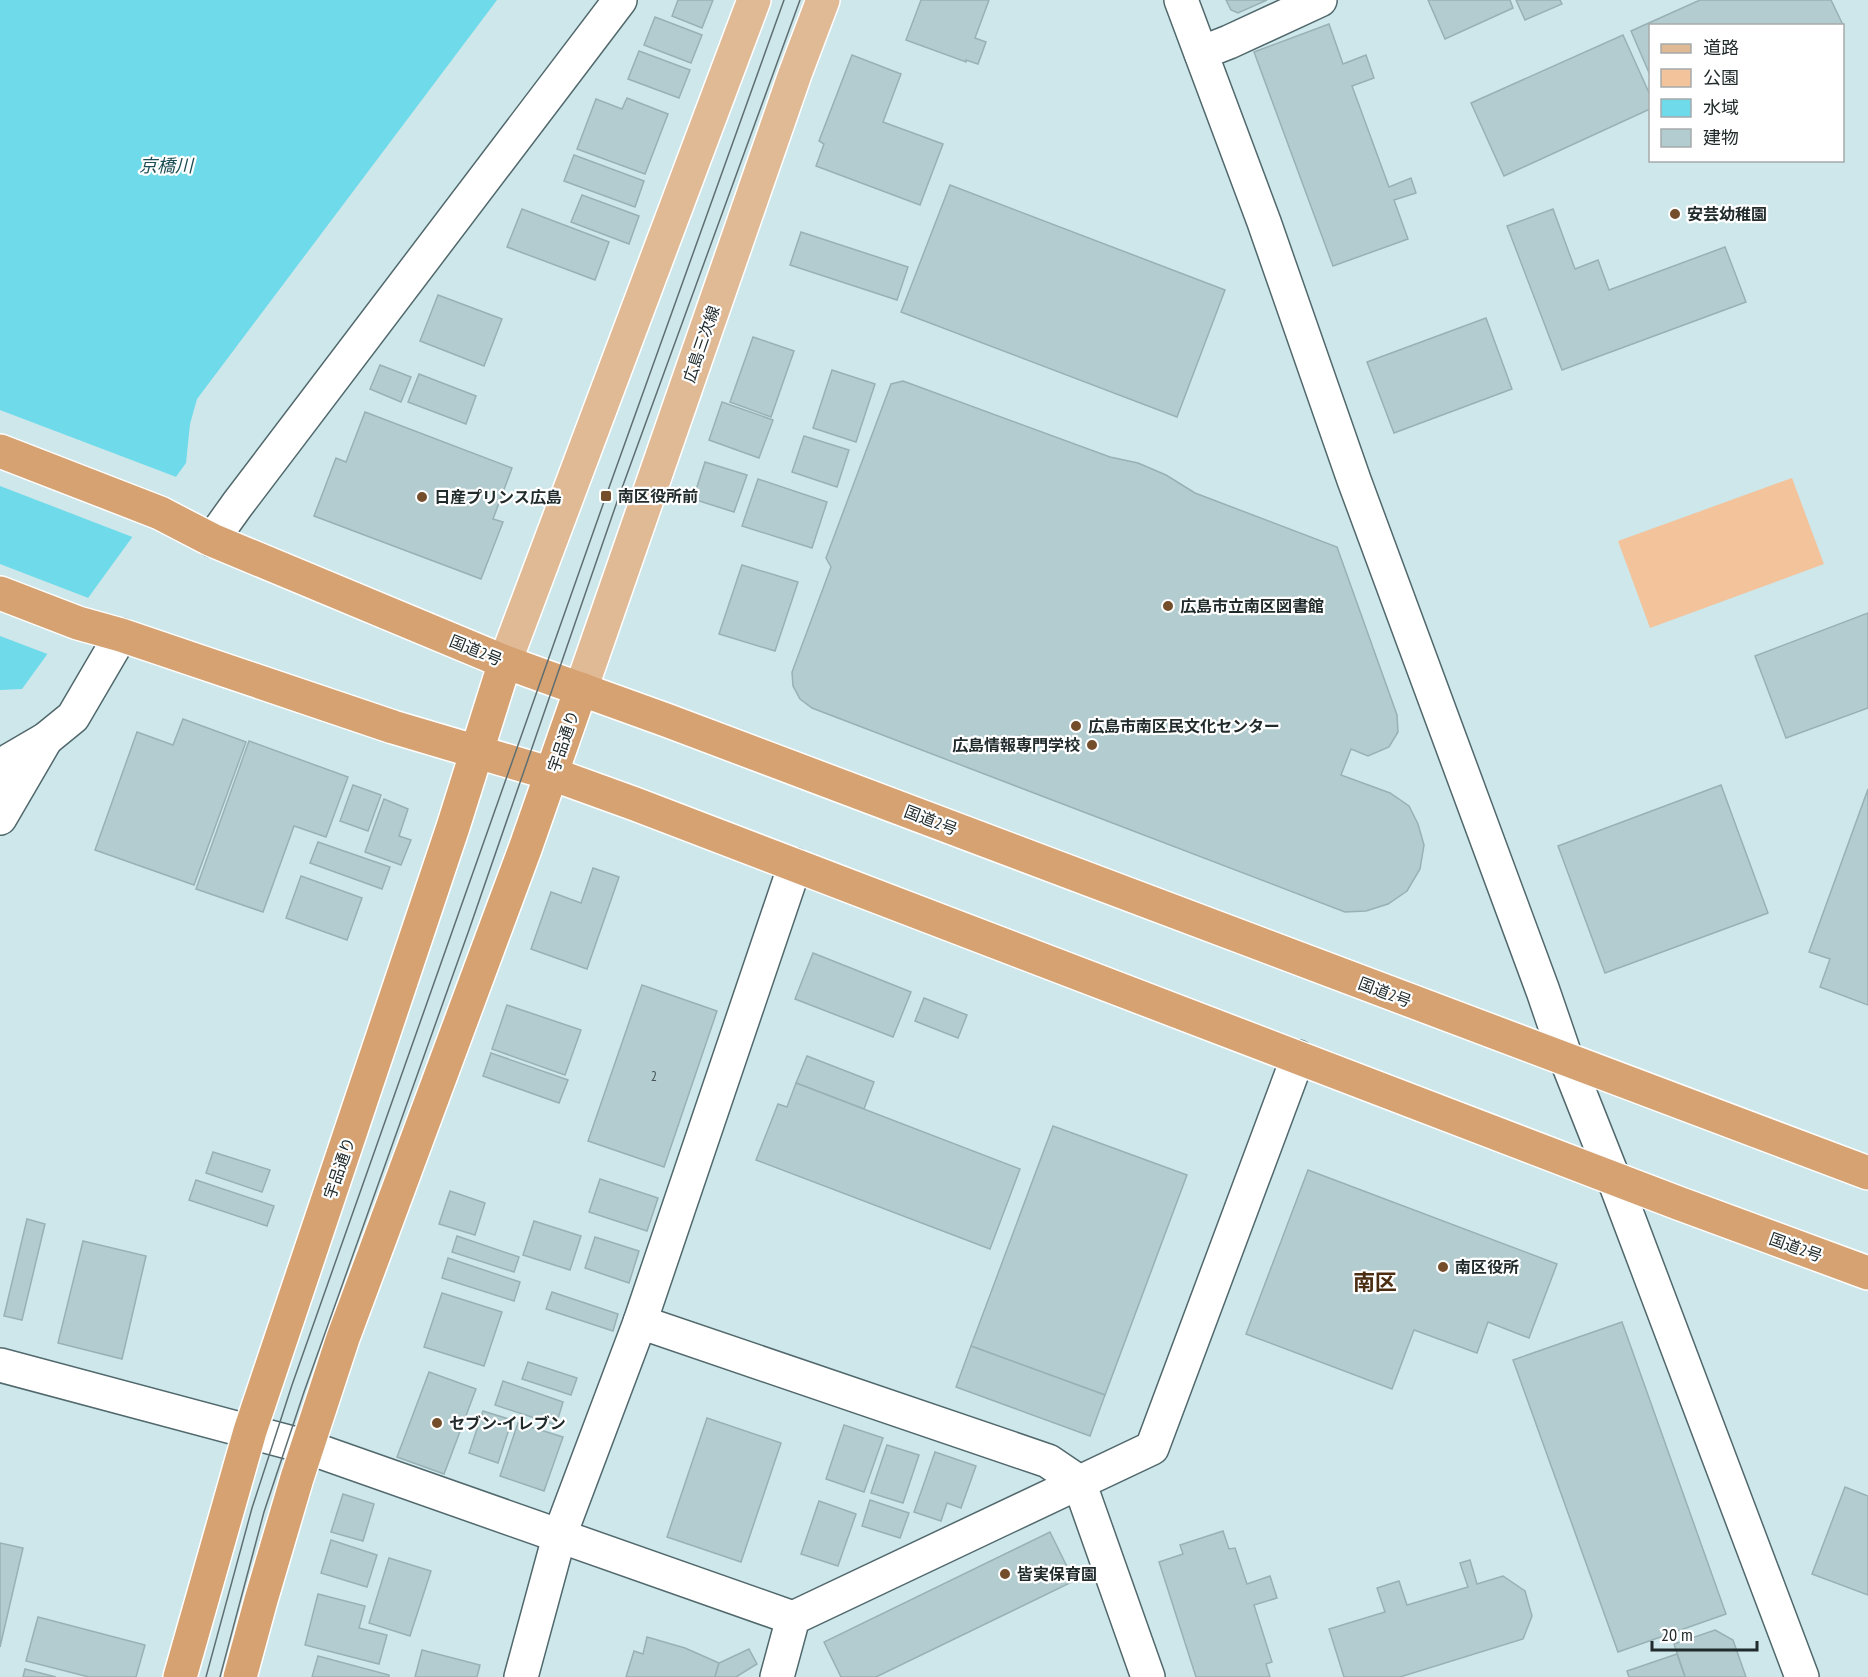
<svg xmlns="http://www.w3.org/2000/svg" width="1868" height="1677" viewBox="0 0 1868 1677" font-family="'PT Sans Narrow','Noto Sans JP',sans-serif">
<rect width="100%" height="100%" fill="#cde7eb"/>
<!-- green -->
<path fill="#f3c39b" d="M1792,478L1824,564L1650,628L1618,541Z"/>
<!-- water -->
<path fill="#6edaea" d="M0,0H497L197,399L190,424L186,463L22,689L0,690Z"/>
<!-- pier -->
<g fill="#cde7eb">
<path d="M0,410L179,478L135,538L0,486Z"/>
<path d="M0,564L91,599L50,655L0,636Z"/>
</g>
<!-- building -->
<g fill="#b2cccf" stroke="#99b1b5" stroke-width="1.5">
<path d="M678,0H713L702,28L672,16Z"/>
<path d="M921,0H989L975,38L986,42L978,64L966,60V62L906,40Z"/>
<path d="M1226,0H1267L1238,13L1231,10Z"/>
<path d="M1428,0H1510L1513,8L1445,39Z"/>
<path d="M1516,0H1560L1562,4L1525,20Z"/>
<path d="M1700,0H1831L1843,25L1650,26V75L1631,31Z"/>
<path d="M655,17L702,35L691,63L644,45Z"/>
<path d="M1329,24L1343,64L1366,55L1374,78L1352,86L1389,187L1411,178L1416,193L1394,200L1408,239L1333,266L1254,52Z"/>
<path d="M1623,35L1650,95V109L1504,176L1471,103Z"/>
<path d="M639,51L690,70L679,98L628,79Z"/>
<path d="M852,55L901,74L883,122L943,144L920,205L816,166L824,144L819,141Z"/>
<path d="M627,98L668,114L645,174L577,149L596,99L622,109Z"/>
<path d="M574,155L644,181L635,207L564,181Z"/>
<path d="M950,185L1225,290L1177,417L901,312Z"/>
<path d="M582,195L639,216L629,244L571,222Z"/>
<path d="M522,209L609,242L595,280L507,247Z"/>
<path d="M1553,209L1575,269L1598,260L1609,290L1725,247L1746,302L1562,370L1507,226Z"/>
<path d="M801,232L908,267L897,300L790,265Z"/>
<path d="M438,295L502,319L484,366L420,341Z"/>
<path d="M1486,318L1512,389L1394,433L1367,362Z"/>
<path d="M753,337L794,351L771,417L730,402Z"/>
<path d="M380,365L411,377L401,402L370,389Z"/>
<path d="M832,370L875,384L856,442L813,428Z"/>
<path d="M419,374L476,396L466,424L408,402Z"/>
<path d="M903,381L1110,457L1138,463L1166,475L1195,493L1337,547L1397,715L1398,732L1389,747L1368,756L1351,749L1341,775L1390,793L1409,806L1418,824L1424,845L1420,869L1407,891L1388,904L1366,911L1345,912L812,708L800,699L793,686L792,672L831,567L826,558L891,384Z"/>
<path d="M722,402L773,420L759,458L709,440Z"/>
<path d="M365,412L512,468L493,519L503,522L481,579L314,516L336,458L346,462Z"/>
<path d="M804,436L849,450L837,487L792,472Z"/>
<path d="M705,462L747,475L734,512L693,499Z"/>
<path d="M758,479L827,502L812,548L742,526Z"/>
<path d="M742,565L798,582L775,651L719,634Z"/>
<path d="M1868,613V708L1786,738L1755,656Z"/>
<path d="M183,719L246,742L194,885L95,850L137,732L173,745Z"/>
<path d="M249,741L348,777L326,837L294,826L263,912L196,889Z"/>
<path d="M353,785L381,795L368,831L340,821Z"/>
<path d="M1721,785L1768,913L1605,973L1558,846Z"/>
<path d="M1868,789V1005L1820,987L1830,959L1809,952Z"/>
<path d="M384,799L408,809L399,836L411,840L401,865L365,852Z"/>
<path d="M318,842L390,867L382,889L310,863Z"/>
<path d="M593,868L619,877L587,969L531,949L551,892L581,903Z"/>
<path d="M301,876L362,898L347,940L286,918Z"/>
<path d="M813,953L911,992L893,1037L795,999Z"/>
<path d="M642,985L717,1011L664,1167L588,1141Z"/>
<path d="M924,998L967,1015L958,1038L915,1021Z"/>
<path d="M507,1005L581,1030L565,1075L492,1049Z"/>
<path d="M491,1053L568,1080L559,1103L483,1076Z"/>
<path d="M807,1056L874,1082L864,1109L796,1083Z"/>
<path d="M796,1083L1020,1169L990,1249L756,1160L778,1104L787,1107Z"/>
<path d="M1053,1126L1187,1175L1105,1395L971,1346Z"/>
<path d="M213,1152L270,1170L262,1192L206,1173Z"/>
<path d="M1308,1170L1557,1264L1529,1338L1488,1322L1477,1353L1414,1330L1392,1389L1246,1334Z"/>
<path d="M600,1179L658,1198L647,1231L589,1212Z"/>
<path d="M196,1180L274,1206L267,1226L189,1200Z"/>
<path d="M450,1191L485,1203L475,1235L439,1224Z"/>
<path d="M27,1219L45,1224L22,1320L4,1316Z"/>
<path d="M534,1221L581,1236L570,1270L523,1255Z"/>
<path d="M457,1236L519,1257L514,1272L452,1252Z"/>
<path d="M595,1237L639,1251L629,1283L585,1268Z"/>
<path d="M83,1241L146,1256L122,1359L58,1343Z"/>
<path d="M448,1258L520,1282L514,1301L442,1278Z"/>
<path d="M552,1292L618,1314L613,1331L546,1309Z"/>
<path d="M442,1293L502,1312L484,1366L424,1347Z"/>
<path d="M1622,1322L1726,1614L1618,1652L1513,1360Z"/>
<path d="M971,1346L1105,1395L1090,1436L956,1387Z"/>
<path d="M528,1362L577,1378L571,1395L522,1379Z"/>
<path d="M429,1372L476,1389L444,1474L397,1457Z"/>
<path d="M503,1381L563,1402L556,1425L495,1405Z"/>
<path d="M483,1411L512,1420L498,1463L469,1453Z"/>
<path d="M707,1418L781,1443L741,1562L667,1537Z"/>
<path d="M518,1423L563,1437L544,1491L500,1476Z"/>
<path d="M844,1425L883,1438L864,1492L826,1479Z"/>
<path d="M887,1445L919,1455L903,1503L871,1493Z"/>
<path d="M935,1452L976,1466L961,1508L947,1503L941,1521L914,1512Z"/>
<path d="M1845,1487L1868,1496V1595L1812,1574Z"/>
<path d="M343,1494L374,1504L363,1541L331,1532Z"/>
<path d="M870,1500L909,1513L900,1538L862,1526Z"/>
<path d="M819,1501L856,1514L838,1566L801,1554Z"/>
<path d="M1223,1531L1229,1549L1235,1548L1247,1584L1270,1576L1277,1598L1254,1605L1272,1662L1266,1664L1270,1677H1196L1159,1562L1183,1554L1180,1545Z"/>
<path d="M1050,1532L1074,1581L876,1677H841L824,1642Z"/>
<path d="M331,1540L377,1555L367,1587L321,1573Z"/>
<path d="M0,1543L23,1548L0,1647Z"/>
<path d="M389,1558L431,1571L410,1636L369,1623Z"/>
<path d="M1470,1560L1477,1584L1503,1576L1525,1591L1532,1616L1523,1639L1400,1677H1344L1329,1629L1385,1612L1377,1588L1399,1581L1407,1605L1468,1587L1460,1563Z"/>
<path d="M318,1594L365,1606L359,1628L387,1635L379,1664L305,1645Z"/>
<path d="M38,1617L145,1645L136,1677H89L26,1661Z"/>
<path d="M1715,1630L1733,1640L1746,1677H1685L1674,1644Z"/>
<path d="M647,1637L685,1648L719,1663L715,1677H626L634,1651L643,1654Z"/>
<path d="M749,1649L757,1664L736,1677H715L719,1663Z"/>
<path d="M422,1650L480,1665L477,1677H415Z"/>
<path d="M1677,1654L1685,1677H1629L1627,1671Z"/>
<path d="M318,1656L389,1675V1677H312Z"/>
<path d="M25,1669L56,1677H23Z"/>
</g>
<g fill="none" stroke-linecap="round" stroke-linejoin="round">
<defs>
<g id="minor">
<path d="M1201,53L1229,42L1320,0"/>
<path d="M212,540L237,505L620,0"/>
<path d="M0,818L46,739"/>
<path d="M640,1322L1048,1461L1079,1482L1148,1677"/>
<path d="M0,1365L307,1447L793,1618"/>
<path d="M521,1677L559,1537L640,1322L795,865"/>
<path d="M777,1677L793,1618L1152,1448L1298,1057"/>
</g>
<g id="tertiary">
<path d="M1181,0L1264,222L1354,480L1543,991L1567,1061L1613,1177L1802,1677"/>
<path d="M0,769L10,760L46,739L73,717L121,635"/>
</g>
<g id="primary">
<path d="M505,662L754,0"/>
<path d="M581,689L795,74L823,0"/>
</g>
<g id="trunk">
<path d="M0,451L160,513L212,540L505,662L666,720L1868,1173"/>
<path d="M0,593L78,623L121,635L393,727L552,774L635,804L1678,1203L1868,1273"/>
<path d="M180,1677L250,1431L453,827L505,662"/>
<path d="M240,1677L261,1600L297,1478L343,1338L525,849L581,689"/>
</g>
</defs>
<!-- minor casing -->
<use href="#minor" stroke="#51686c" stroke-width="36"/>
<!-- tertiary casing -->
<use href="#tertiary" stroke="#51686c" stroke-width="36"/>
<!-- primary casing -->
<use href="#primary" stroke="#fff" stroke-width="36"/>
<!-- trunk casing -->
<use href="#trunk" stroke="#fff" stroke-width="36"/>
<!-- minor -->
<use href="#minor" stroke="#fff" stroke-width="33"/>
<!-- tertiary -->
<use href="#tertiary" stroke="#fff" stroke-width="33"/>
<!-- primary -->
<use href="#primary" stroke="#e0b995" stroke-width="33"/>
<!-- trunk -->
<use href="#trunk" stroke="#d6a272" stroke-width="33"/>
<!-- tram -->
<g stroke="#5f6f71" stroke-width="1.5">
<path d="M206,1677L252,1508L292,1385L606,496L784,0"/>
<path d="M220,1677L264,1512L304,1392L469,930L618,499L800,0"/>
</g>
</g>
<!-- markers -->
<g fill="#744d2a" stroke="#fff" stroke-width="2">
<circle cx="1675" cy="214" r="6"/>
<rect x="600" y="490" width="12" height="12" rx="3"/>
<circle cx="422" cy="497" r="6"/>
<circle cx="1168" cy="606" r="6"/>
<circle cx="1076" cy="726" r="6"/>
<circle cx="1092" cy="745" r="6"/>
<circle cx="1443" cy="1267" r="6"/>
<circle cx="437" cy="1423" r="6"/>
<circle cx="1005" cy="1574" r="6"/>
</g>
<g text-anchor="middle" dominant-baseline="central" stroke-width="4.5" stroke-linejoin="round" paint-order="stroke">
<!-- number labels -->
<g font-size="14" fill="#455355">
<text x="654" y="1076">2</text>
</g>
<!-- poi labels -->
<g font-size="16" font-weight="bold" fill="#212b2c" stroke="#fff" text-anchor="start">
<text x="1687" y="214">安芸幼稚園</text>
<text x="618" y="496">南区役所前</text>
<text x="434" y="497">日産プリンス広島</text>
<text x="1180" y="606">広島市立南区図書館</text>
<text x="1088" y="726">広島市南区民文化センター</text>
<text x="1080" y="745" text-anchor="end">広島情報専門学校</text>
<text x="1455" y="1267">南区役所</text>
<text x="449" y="1423">セブン-イレブン</text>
<text x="1017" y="1574">皆実保育園</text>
</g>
<!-- street labels -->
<g font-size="16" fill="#212b2c" stroke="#fff">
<text transform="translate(701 344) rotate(-71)">広島三次線</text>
<text transform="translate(476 650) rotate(22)">国道2号</text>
<text transform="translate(563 741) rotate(-71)">宇品通り</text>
<text transform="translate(931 820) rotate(21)">国道2号</text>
<text transform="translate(1385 992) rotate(21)">国道2号</text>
<text transform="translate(339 1168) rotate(-71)">宇品通り</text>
<text transform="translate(1796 1247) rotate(20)">国道2号</text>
</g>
<!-- water labels -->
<g font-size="18" font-style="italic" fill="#1e4e55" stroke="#fff">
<text x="166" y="165">京橋川</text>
</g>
<!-- district labels -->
<g font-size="22" font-weight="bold" fill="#4b2d11" stroke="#fff">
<text x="1375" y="1282">南区</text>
</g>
</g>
<!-- legend -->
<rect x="1649" y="24" width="195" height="138" fill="#ffffff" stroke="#a6aaab" stroke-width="1.5"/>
<rect x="1661" y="44" width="30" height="9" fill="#e0b995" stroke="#a6aaab" stroke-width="1.5"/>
<text x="1703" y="54" font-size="18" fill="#212b2c">道路</text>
<rect x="1661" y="69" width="30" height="18" fill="#f3c39b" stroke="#a6aaab" stroke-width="1.5"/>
<text x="1703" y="84" font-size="18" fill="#212b2c">公園</text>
<rect x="1661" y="99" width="30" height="18" fill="#6edaea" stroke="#a6aaab" stroke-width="1.5"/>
<text x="1703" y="114" font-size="18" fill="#212b2c">水域</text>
<rect x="1661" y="129" width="30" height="18" fill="#b2cccf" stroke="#a6aaab" stroke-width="1.5"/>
<text x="1703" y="144" font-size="18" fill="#212b2c">建物</text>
<!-- scale -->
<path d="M1652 1641v9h105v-9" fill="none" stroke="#212b2c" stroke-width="3"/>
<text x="1661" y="1641" font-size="18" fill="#212b2c" stroke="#ffffff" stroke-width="4.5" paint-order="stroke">20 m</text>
</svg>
